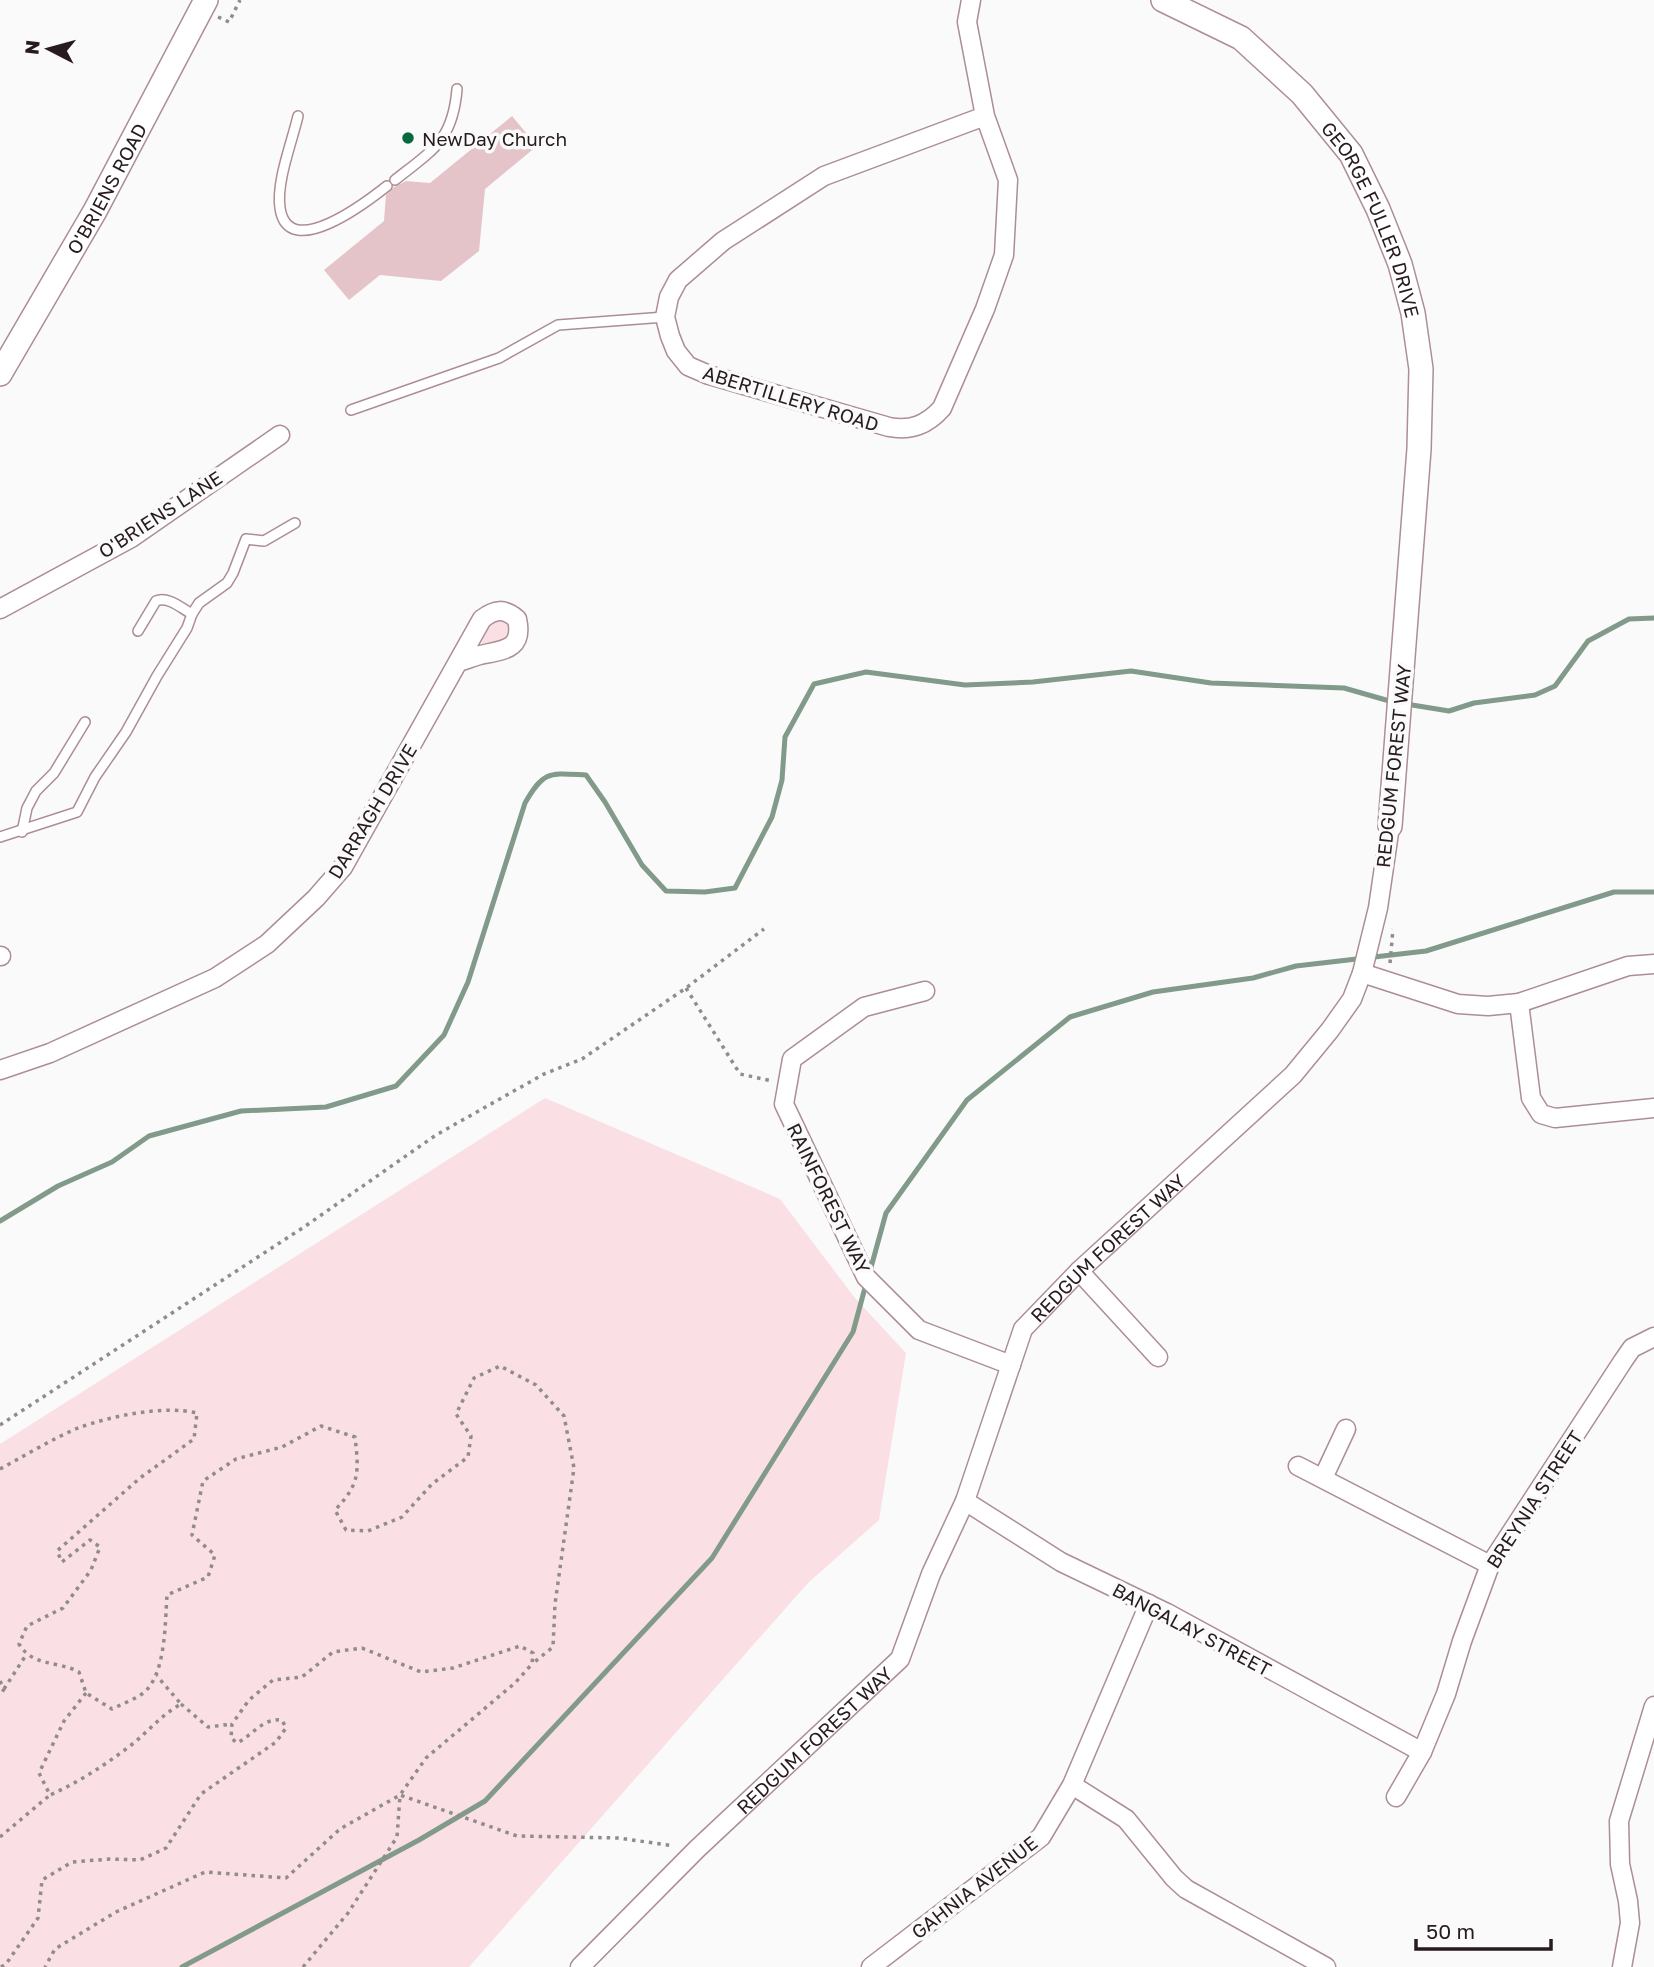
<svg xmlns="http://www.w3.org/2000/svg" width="1654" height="1967" viewBox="0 0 1654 1967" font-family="'Golos Text',sans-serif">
<rect width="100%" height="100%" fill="#fafafa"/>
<!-- green -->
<g fill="#fae0e4">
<path d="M498,618L509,622L511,627C506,646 498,642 481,644L490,625Z"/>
<path d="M545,1098L780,1199L855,1298L906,1353L879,1520L808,1583L469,1967H0V1444Z"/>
</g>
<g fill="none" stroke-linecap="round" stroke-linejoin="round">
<!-- stream -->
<g stroke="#829a89" stroke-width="5">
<path d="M1406,704L1449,711L1474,703L1535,695L1555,686L1588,641L1629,619L1654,618"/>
<path d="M0,1221L58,1186L112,1162L149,1136L241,1111L326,1107L396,1086L444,1035L468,982L525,803C544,770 549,773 586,775L605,802L642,865L666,891L705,892L735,888L772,817L782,780L785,737L814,684L866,672L965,685L1033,682L1131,671L1211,683L1344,688L1393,702"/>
<path d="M870,1271L886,1213L967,1100L1070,1017L1153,992L1253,978L1296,966L1426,951L1614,892H1654"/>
<path d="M182,1967L419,1840L485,1801L712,1558L853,1332L866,1284"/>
</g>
</g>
<!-- building -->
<path fill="#e4c4c9" d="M512,116L537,146L485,189L479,251L441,281L380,275L349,300L324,270L384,221L386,195L394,187L406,181L430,183Z"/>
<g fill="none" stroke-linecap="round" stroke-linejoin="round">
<defs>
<g id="service">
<path d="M298,116C292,142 276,182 280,208C288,263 368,201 387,186"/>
<path d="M395,180C433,150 453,140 457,89"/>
<path d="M351,410L499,358L558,325L665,317"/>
<path d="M138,631L156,601C168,596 181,608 192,614"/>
<path d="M22,832L27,808L36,791L54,773L85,722"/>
<path d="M0,837L77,812L95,777L126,732L157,676L187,628L192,614L199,603L227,583L233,573L246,539L264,541L295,523"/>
</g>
<g id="minor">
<path d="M971,0L967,22L985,116L1008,180L1004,255L985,309L942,408C927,425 911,431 889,427L709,375L688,366L676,351L670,336L665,317L669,297L678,280L723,241L824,176L985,116"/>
<path d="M0,609L131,538L280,435"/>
<path d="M0,956H1"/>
<path d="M1362,973L1458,1004L1488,1006L1519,1003L1628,966L1654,964"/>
<path d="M925,991L864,1007L792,1059L784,1104L866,1277L919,1330L1011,1365"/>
<path d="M1519,1003L1531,1098L1541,1114L1555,1118L1654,1108"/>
<path d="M0,1070L50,1053L215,978L267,944L316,898L343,867L482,619C495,609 504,608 517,619C524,650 503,650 480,655C473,657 465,660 458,662"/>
<path d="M1079,1271L1158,1357"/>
<path d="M1298,1466L1490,1565"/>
<path d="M1323,1478L1346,1429"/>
<path d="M965,1501L1061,1562L1167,1613L1422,1752"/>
<path d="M1072,1785L1126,1819L1174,1878L1186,1889L1326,1967"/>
<path d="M1396,1797L1422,1752L1446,1694L1462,1641L1490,1565L1623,1361L1632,1348L1654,1337"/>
<path id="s1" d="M580,1967L697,1849L900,1659L931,1574L965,1501L1023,1329L1079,1271L1293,1075L1330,1030L1352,999L1362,973L1378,908L1390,826"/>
<path d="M871,1967L1041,1837L1072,1785L1149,1604"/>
<path d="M1622,1967L1630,1923L1628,1901L1620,1864L1619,1821L1654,1706"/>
</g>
<g id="tertiary">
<path id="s2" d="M1163,0L1241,38L1302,94L1351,154L1378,209L1400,264L1413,313L1421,369L1419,449L1390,826"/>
<path id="s3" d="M0,374L95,211L206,0"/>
</g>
</defs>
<!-- service casing -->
<use href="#service" stroke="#ac8e93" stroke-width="12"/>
<!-- minor casing -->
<use href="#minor" stroke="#ac8e93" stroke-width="21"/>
<!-- tertiary casing -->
<use href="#tertiary" stroke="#ac8e93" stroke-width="26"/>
<!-- path -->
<g stroke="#918b8c" stroke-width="3.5" stroke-dasharray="3.5 5" stroke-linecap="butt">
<path d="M218,17L229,22L240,0"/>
<path d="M1390,963L1393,929"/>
<path d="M686,988L740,1074L772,1081"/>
<path d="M0,1425L304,1227L436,1135L544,1074L582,1059L686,988L764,929"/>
<path d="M0,1469C26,1455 52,1439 78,1428C111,1416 163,1405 197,1413L194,1439L140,1478L57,1551L62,1562L90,1540L100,1547L91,1570L63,1608L27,1626L19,1644C33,1667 56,1660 79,1672L86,1693L112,1709C122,1704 133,1700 142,1694C166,1677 165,1623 167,1595L208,1577L215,1555L192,1535L203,1481L236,1459L282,1447L321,1426L355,1437C359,1472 360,1484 335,1510L346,1530L368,1531L402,1517L432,1484L468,1457L471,1436L456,1414L474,1378L500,1366L536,1385L564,1416L574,1468L555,1604L553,1647L532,1664"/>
<path d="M0,1681L4,1689L0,1696"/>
<path d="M4,1689L26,1655"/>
<path d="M86,1693L64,1721L39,1773L50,1795C79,1782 105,1765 130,1746C148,1732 161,1715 181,1704L157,1676"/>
<path d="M181,1704L208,1727L232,1724"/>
<path d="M0,1837L50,1795"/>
<path d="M1,1967L6,1964L38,1918L42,1880L72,1862L110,1859L140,1860L166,1848L201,1794L276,1742L286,1728L282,1720C262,1718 253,1735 237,1743L231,1738L232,1724L249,1700L273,1680L302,1677L333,1652L362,1648L421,1672L453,1668L520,1646L533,1653L532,1664L515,1683L426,1758L400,1795L340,1829L286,1878L205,1872L116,1912L55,1949L45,1967"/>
<path d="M303,1967L348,1913L397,1837L400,1795L517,1836L619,1838L674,1846"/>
</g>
<!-- service -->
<use href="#service" stroke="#fff" stroke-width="9"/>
<!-- minor -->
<use href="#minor" stroke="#fff" stroke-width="18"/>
<!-- tertiary -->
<use href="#tertiary" stroke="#fff" stroke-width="23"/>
</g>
<!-- markers -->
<circle fill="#076a3f" stroke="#fafafa" stroke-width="2.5" cx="408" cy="138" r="7"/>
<g text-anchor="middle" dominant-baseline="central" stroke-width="7" stroke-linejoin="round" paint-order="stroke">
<!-- poi labels -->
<g font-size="19" fill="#271b1d" stroke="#fafafa" text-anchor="start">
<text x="422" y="138">NewDay Church</text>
</g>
<!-- street labels -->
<g font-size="19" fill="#271b1d" stroke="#fafafa">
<text stroke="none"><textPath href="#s3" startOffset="214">O'BRIENS ROAD</textPath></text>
<text stroke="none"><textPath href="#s2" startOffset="315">GEORGE FULLER DRIVE</textPath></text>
<text transform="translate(791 398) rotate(17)">ABERTILLERY ROAD</text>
<text transform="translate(160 514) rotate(-33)">O'BRIENS LANE</text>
<text transform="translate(1393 766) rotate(-84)">REDGUM FOREST WAY</text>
<text transform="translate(372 811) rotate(-59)">DARRAGH DRIVE</text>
<text transform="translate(829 1198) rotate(64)">RAINFOREST WAY</text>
<text stroke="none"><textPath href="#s1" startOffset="914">REDGUM FOREST WAY</textPath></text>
<text transform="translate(1534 1499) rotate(-57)">BREYNIA STREET</text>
<text transform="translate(1192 1629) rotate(28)">BANGALAY STREET</text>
<text stroke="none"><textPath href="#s1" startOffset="326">REDGUM FOREST WAY</textPath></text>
<text transform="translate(974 1887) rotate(-38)">GAHNIA AVENUE</text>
</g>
</g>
<!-- north arrow -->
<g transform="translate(49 49) rotate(276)" stroke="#fafafa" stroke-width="5" paint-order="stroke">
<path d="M0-5L12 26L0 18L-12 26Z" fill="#271b1d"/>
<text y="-10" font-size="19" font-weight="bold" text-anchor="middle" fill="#271b1d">N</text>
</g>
<!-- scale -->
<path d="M1416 1939v10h135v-10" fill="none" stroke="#271b1d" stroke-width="3.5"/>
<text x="1426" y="1939" font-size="21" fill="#271b1d" stroke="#fafafa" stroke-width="5" paint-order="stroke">50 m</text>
</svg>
